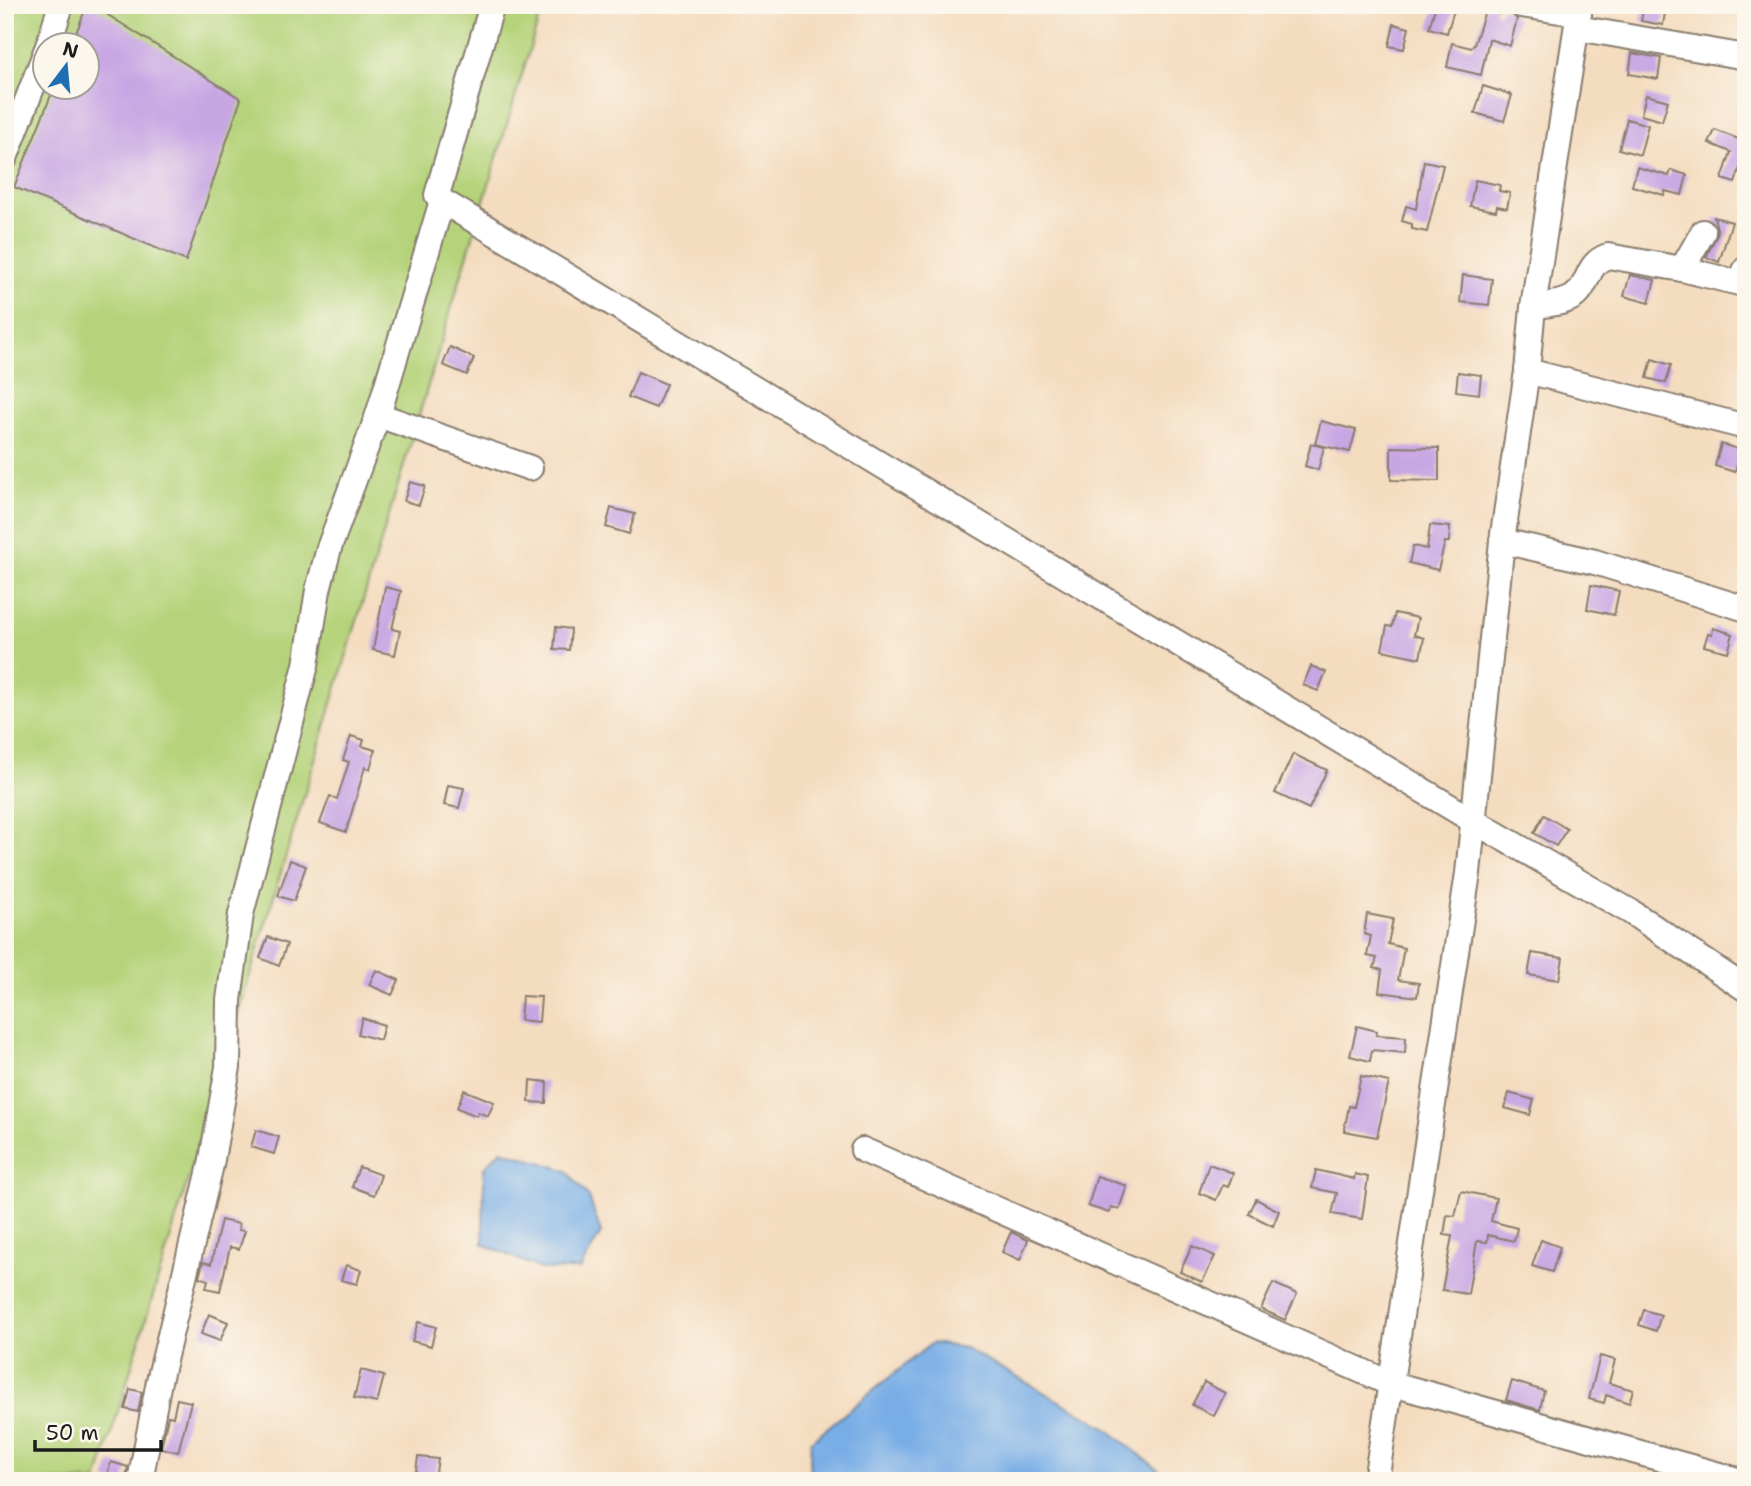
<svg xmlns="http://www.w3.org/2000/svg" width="1751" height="1486" viewBox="0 0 1751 1486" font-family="'Shantell Sans',sans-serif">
<rect width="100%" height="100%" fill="#fbf7ec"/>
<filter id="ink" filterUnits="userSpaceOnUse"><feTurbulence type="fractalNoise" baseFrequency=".0143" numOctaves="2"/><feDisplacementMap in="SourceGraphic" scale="14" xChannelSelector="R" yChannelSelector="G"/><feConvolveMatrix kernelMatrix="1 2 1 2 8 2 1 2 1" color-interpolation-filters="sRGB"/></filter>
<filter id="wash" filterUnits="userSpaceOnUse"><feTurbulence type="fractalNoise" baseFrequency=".00686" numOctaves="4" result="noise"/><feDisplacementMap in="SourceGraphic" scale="28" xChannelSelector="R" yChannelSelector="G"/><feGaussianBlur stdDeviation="1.57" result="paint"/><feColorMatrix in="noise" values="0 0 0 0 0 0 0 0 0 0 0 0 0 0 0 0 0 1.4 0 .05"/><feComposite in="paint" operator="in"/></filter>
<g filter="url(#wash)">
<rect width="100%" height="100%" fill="#f4dcbf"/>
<!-- green -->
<path fill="#b5d37a" stroke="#68784b" stroke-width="2" fill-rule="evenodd" d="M16,5H543L97,1481H5V43ZM46,46H88V88H46Z"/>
<!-- water -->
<g fill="#78ade6" stroke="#4a6481" stroke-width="2">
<path d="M501,1150L566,1170L589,1197L601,1233L580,1269L543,1270L483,1244L484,1168Z"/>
<path d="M932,1343L965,1348L1102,1425L1173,1481H809L811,1441Z"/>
</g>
<g id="blocks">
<!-- building -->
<g fill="#c8a5e3">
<path d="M87,5H92L241,99L186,261L14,187L54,88H88V46H71Z"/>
<path d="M1436,5L1454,10L1447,33L1429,28Z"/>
<path d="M1487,5L1496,7L1495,13L1500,14L1501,9H1507L1517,19L1510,46L1489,39L1481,75L1447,67L1452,43L1471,48L1474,45Z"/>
<path d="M1644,5L1666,7L1663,25L1641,21Z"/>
<path d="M1394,24L1409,28L1404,49L1389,46Z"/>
<path d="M1632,53L1661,58L1658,79L1629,74Z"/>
<path d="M1483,86L1512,95L1504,121L1475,113Z"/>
<path d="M1646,95L1668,101L1662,121L1641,115Z"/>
<path d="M1627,119L1648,125L1640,155L1619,149Z"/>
<path d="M1715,130L1746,142V170L1740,168L1735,183L1722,179L1731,152L1709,143Z"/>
<path d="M1424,161L1443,165L1427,232L1412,229V224L1402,221L1406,206L1416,209Z"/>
<path d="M1637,167L1669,176L1671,170L1687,175L1682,195L1665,191L1664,195L1632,186Z"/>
<path d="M1475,180L1500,185L1499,191L1510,193L1507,208L1497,206L1496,211L1470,206Z"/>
<path d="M1714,217L1732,222L1719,262L1706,257L1718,233Z"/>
<path d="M1463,275L1492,279L1489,305L1460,302Z"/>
<path d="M1630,275L1655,280L1649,303L1624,296Z"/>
<path d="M450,347L474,358L467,375L443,365Z"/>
<path d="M1652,359L1671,365L1666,383L1647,378Z"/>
<path d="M638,372L666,384L656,408L628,397Z"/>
<path d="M1458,372L1481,375L1479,394L1456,391Z"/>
<path d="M1321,421L1356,430L1350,452L1315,444Z"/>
<path d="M1311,444L1324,447L1318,470L1305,466Z"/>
<path d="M1721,444L1741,450L1735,472L1715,466Z"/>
<path d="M1391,447L1439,448V481L1391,480Z"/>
<path d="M410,482L425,486L419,505L404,501Z"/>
<path d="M611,508L635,514L629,534L606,527Z"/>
<path d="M1430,525L1450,527L1449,542H1445L1438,570L1409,563L1413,546L1427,549Z"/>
<path d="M1591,585L1619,591L1614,615L1587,609Z"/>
<path d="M385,587L401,591L392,629L400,631L395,655L373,650Z"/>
<path d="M1395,613L1418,618L1414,635L1424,638L1420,658L1382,650L1387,626L1392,627Z"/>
<path d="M556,627L571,629L569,650L554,649Z"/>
<path d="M1713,628L1733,634L1728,652L1704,646L1708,633L1712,634Z"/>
<path d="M1311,666L1326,672L1318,691L1303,685Z"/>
<path d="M351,736L364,740L362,746L375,750L370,769L365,767L346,832L320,823L330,796L337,799L349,762L343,760Z"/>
<path d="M1293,754L1327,770L1309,809L1275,793Z"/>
<path d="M448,785L464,788L459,808L444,805Z"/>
<path d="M1544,815L1567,829L1556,846L1534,833Z"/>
<path d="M290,860L306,866L294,901L278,896Z"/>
<path d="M1367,914L1393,919L1388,944L1404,948L1398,980L1419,983L1417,997L1379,992L1382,970L1374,968L1377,958L1367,956L1371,936L1364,934Z"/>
<path d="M268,937L287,944L279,966L260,958Z"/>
<path d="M1532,953L1563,958L1559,980L1528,975Z"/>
<path d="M376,970L399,980L392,995L369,985Z"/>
<path d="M522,996L541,997L539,1022L520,1020Z"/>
<path d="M362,1018L384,1025L380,1040L358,1034Z"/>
<path d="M1357,1026L1377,1031L1376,1035L1406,1037L1405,1053L1372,1050L1370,1061L1350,1056Z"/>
<path d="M1361,1076L1389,1082L1377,1137L1344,1131L1349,1106L1354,1107Z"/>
<path d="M530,1080L547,1082L546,1103L529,1102Z"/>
<path d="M464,1090L494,1102L488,1116L478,1112L477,1116L457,1108Z"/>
<path d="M1509,1093L1534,1100L1530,1115L1505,1108Z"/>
<path d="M256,1130L279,1137L274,1154L251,1147Z"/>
<path d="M1209,1164L1233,1173L1228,1187L1223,1185L1216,1200L1199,1193Z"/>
<path d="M359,1167L381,1175L374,1195L352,1187Z"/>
<path d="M1316,1170L1354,1179L1355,1174L1368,1177L1362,1219L1332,1214L1337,1193L1312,1188Z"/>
<path d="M1097,1176L1127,1186L1119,1209L1111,1207L1109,1213L1088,1206Z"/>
<path d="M1461,1191L1496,1198L1491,1221L1517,1228L1514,1241L1488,1235L1487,1242L1477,1241L1468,1294L1442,1290L1452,1236L1444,1235L1447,1215L1455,1216Z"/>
<path d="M1256,1199L1279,1211L1273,1226L1249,1214Z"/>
<path d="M221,1220L239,1224L238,1230L245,1231L239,1249L230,1247L220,1291L206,1288L208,1280L199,1277L203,1262L211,1264Z"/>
<path d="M1011,1232L1028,1240L1020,1260L1002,1252Z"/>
<path d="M1541,1240L1560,1247L1552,1272L1532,1266Z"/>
<path d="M1192,1246L1215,1256L1202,1282L1180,1272Z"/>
<path d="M346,1265L361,1270L357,1284L341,1280Z"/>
<path d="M1273,1283L1297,1294L1285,1320L1261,1309Z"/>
<path d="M1644,1310L1661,1315L1656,1331L1639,1325Z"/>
<path d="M209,1314L228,1322L220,1341L201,1334Z"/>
<path d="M418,1322L436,1327L431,1346L412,1341Z"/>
<path d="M1600,1356L1615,1360L1609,1383L1633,1390L1629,1403L1606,1395L1604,1403L1589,1399Z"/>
<path d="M361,1370L384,1376L377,1403L354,1398Z"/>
<path d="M1512,1381L1544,1391L1540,1410L1506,1400Z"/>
<path d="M1204,1382L1225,1393L1214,1416L1192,1405Z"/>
<path d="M130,1389L142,1392L138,1412L125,1409Z"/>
<path d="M177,1399L191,1402L178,1452L161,1448L168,1416L173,1417Z"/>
<path d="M418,1457L438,1459L435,1479L415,1477Z"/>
<path d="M111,1462L128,1467L125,1481H105Z"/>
</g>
</g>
</g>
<g filter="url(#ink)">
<use href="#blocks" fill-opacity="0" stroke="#887c6e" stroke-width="2"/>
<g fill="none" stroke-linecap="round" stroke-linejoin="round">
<defs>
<g id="minor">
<path d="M492,5L437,195L442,201L1472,820L1631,912L1746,989"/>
<path d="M1521,5L1579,14"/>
<path d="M1577,28L1746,57"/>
<path d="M48,46L61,5"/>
<path d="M5,158L46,51"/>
<path d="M1682,269L1739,283L1746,269"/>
<path d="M1533,307C1545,304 1568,304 1577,294C1590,281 1587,263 1608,256L1682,269L1703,232"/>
<path d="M1527,371L1746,427"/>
<path d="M378,415L530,468"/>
<path d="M1502,541L1595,562L1746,609"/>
<path d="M863,1150L1389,1383L1741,1481"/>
<path d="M140,1481L159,1381L211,1165L228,1067L229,1000L241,914L306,665L318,590L329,548L378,415L442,201"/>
<path d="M1376,1481L1468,873L1502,541L1527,371L1533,307L1580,5"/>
</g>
</defs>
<!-- minor casing -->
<use href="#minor" stroke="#887c6e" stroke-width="28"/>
<!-- minor -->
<use href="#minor" stroke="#fff" stroke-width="24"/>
</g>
</g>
<!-- margin -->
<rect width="1751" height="1486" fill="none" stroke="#fbf7ec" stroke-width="28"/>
<!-- north arrow -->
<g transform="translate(66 66) rotate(16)"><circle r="33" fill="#fbf7ec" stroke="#a29f99" stroke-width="2"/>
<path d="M0-5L12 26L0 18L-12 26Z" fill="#1f6fb2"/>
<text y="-10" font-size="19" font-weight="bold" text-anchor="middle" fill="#1c1c1c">N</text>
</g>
<!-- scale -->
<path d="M35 1440v10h126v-10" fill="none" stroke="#1c1c1c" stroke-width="3.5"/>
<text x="46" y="1440" font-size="21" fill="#1c1c1c" stroke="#fbf7ec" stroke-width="5" paint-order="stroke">50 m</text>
</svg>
